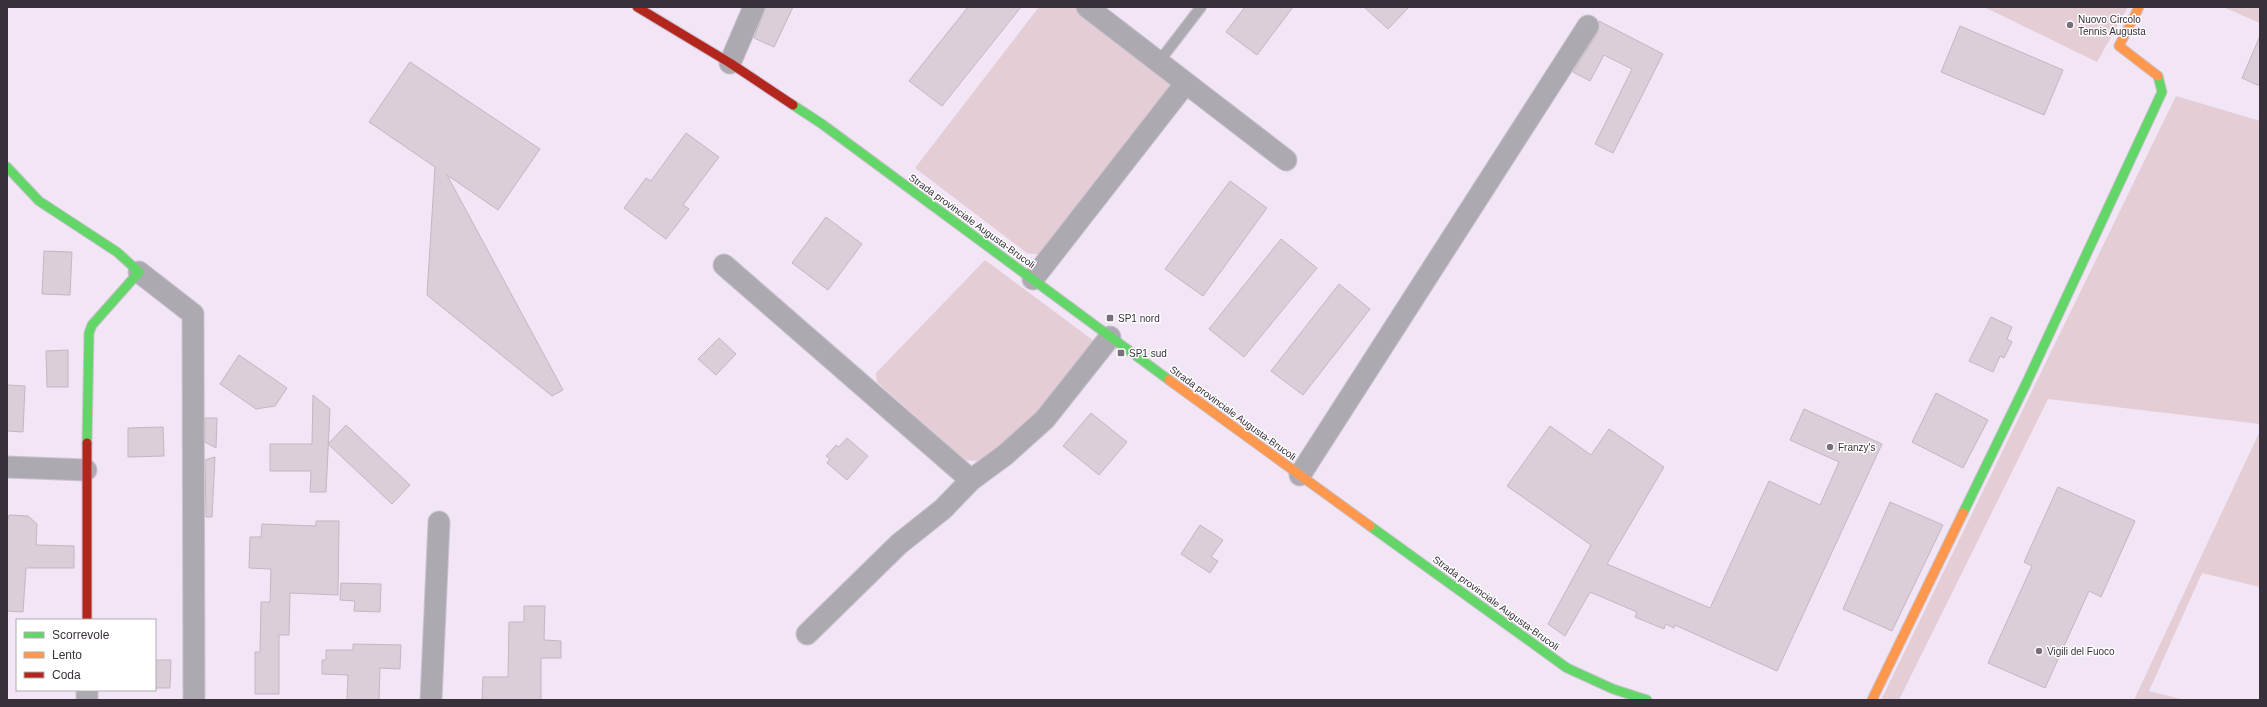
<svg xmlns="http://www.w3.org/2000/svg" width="2267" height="707" viewBox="0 0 2267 707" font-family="Arial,sans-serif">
<rect width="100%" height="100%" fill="#f1e5f6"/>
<!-- green -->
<g fill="#e4cdd4">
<path d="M1039,7H1076L1167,77L1171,91L1042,255L1027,253L915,168Z"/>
<path d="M1984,7H2128L2097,62Z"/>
<path d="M2223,7H2260V23Z"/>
<path d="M2176,96L2260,121V424L2048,399L1899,700H1881Z"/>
<path d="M985,260L1094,341L1049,405L994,454L977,461L965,460L877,382L876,373Z"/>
<path d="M2260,431V587L2202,573L2149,691L2185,700H2134Z"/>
</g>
<!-- building -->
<g fill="#daced9" stroke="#c3b7c2">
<path d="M766,7H793L774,47L754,38Z"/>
<path d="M968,7H1021L942,106L909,81Z"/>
<path d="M1245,7H1293L1257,55L1226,32Z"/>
<path d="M1364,7H1409L1388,29Z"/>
<path d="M1599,21L1663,54L1613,153L1595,144L1632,69L1604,55L1590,81L1573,72L1598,32Z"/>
<path d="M1960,26L2063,70L2044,115L1941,72Z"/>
<path d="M2260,36V86L2242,78Z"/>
<path d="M410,62L540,149L498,210L447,175L563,390L552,396L427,295L435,167L369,122Z"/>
<path d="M686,133L719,157L683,205L689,209L666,239L624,208L646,178L651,181Z"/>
<path d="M1230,181L1267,208L1203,296L1165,269Z"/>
<path d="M826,217L862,244L828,290L792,263Z"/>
<path d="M1281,239L1317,268L1244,357L1209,329Z"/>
<path d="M44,251L72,252L70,295L42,294Z"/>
<path d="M1339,284L1370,309L1303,395L1271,371Z"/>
<path d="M1991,317L2012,327L2007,339L2012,342L2004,358L2000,356L1993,372L1969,361Z"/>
<path d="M719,338L736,354L716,375L698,359Z"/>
<path d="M68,350V387H47L46,351Z"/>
<path d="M239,355L287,388L275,406L256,409L220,384Z"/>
<path d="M7,385L25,386L23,432L7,431Z"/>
<path d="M1936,393L1988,420L1963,468L1912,442Z"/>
<path d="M313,395L330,409L326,492H310L311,471H270V444H312Z"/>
<path d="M1804,409L1882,444L1777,671L1675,625L1674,628L1666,624L1664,629L1635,617L1637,612L1590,592L1565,636L1548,624L1591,545L1507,486L1550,426L1591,455L1609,429L1664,467L1607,564L1710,608L1769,481L1820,505L1839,462L1790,440Z"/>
<path d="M1091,413L1127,442L1099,475L1063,446Z"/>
<path d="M205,418H217L216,448L205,442Z"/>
<path d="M346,425L410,485L392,504L328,444Z"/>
<path d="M163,427L164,456L128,457V428Z"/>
<path d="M847,438L868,456L847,480L827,463L830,459L826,456L836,445L839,447Z"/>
<path d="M215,457L212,517H206L205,460Z"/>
<path d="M2058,487L2135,521L2101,597L2089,591L2045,688L1988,663L2032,566L2024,562Z"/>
<path d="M1890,502L1943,525L1892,631L1843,609Z"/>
<path d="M9,515L28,516L37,524L36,545L74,546V568H26L23,612L7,611V522Z"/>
<path d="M316,521H339L338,595L290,593L289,635H279V694H255V652H260L261,602H270L271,569L249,568L250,537H261L262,524L316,526Z"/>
<path d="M1200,525L1223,540L1211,557L1218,561L1210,573L1181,554Z"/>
<path d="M341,583L381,584L380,612L354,611L355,601L340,600Z"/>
<path d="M524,606H545L544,640L561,641V658H541V700H482L483,677H508L509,622H524Z"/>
<path d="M353,644L401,645L400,669L380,668L379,700H347L348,675L322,674V660H326V650H353Z"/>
<path d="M155,660H171L170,688H155Z"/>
</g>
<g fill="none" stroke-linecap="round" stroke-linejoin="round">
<defs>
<path id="lane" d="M1158,63L1201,7"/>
<g id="street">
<path d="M1087,7L1286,160"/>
<path d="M730,63L754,7"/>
<path d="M724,265L971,480"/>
<path d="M139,272L193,314L194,700"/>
<path d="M1033,279L1185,84"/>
<path d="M7,467L86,470"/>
<path d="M1300,475L1588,26"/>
<path d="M807,634L899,544L943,509L971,480L1005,455L1045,419L1110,337"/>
<path d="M87,690V700"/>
<path d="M431,700L439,522"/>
</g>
<g id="fast">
<path d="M793,105L822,124L1169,380"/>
<path d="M7,167L39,201L117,252L139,272L92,325L89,333L87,443"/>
<path d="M1963,513L2025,386L2162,92L2158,76"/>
<path d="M1370,526L1567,668L1613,689L1647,700"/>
</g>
<g id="slow">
<path d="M2139,7L2119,46L2158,76"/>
<path d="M1169,380L1370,526"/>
<path d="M1872,700L1963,513"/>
</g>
<g id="jam">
<path d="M637,7L730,63L793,105"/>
<path d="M87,443V620"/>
</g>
</defs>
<!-- lane casing -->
<use href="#lane" stroke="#cbc2cf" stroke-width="12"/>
<!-- street casing -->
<use href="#street" stroke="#cbc2cf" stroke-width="23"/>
<!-- fast casing -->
<use href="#fast" stroke="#cbc2cf" stroke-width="11"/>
<!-- slow casing -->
<use href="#slow" stroke="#cbc2cf" stroke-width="11"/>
<!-- jam casing -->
<use href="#jam" stroke="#cbc2cf" stroke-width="11"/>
<!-- lane -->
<use href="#lane" stroke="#acaab0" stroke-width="10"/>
<!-- street -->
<use href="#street" stroke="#acaab0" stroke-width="21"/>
<!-- fast -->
<use href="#fast" stroke="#63d668" stroke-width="9"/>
<!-- slow -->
<use href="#slow" stroke="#ff974d" stroke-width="9"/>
<!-- jam -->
<use href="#jam" stroke="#b3261e" stroke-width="9"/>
</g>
<!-- markers -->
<g fill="#796f7c" stroke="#fff" stroke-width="1.5">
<circle cx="2070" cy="25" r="4"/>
<rect x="1106" y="314" width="8" height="8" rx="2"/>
<rect x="1117" y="349" width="8" height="8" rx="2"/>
<circle cx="1830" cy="447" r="4"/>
<circle cx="2039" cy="651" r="4"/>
</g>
<g text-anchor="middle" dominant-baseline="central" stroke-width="3" stroke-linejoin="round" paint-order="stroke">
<!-- poi labels -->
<g font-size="10" fill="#38303b" stroke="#fff" text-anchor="start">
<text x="2078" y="19">Nuovo Circolo<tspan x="2078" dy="12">Tennis Augusta</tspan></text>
<text x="1118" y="318">SP1 nord</text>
<text x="1129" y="353">SP1 sud</text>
<text x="1838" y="447">Franzy's</text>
<text x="2047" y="651">Vigili del Fuoco</text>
</g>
<!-- street labels -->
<g font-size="10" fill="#38303b" stroke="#fff">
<text transform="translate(972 221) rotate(36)">Strada provinciale Augusta-Brucoli</text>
<text transform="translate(1233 413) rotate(36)">Strada provinciale Augusta-Brucoli</text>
<text transform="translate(1496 603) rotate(36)">Strada provinciale Augusta-Brucoli</text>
</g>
</g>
<!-- border -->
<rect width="2267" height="707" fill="none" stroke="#38303b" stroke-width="16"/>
<!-- legend -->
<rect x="16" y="619" width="140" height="72" fill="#ffffff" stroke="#afacb1"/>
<rect x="24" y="632" width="20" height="6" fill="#63d668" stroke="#afacb1"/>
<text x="52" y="639" font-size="12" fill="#38303b">Scorrevole</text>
<rect x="24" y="652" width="20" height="6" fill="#ff974d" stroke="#afacb1"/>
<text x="52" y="659" font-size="12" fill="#38303b">Lento</text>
<rect x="24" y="672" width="20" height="6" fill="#b3261e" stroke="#afacb1"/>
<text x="52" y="679" font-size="12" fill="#38303b">Coda</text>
</svg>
